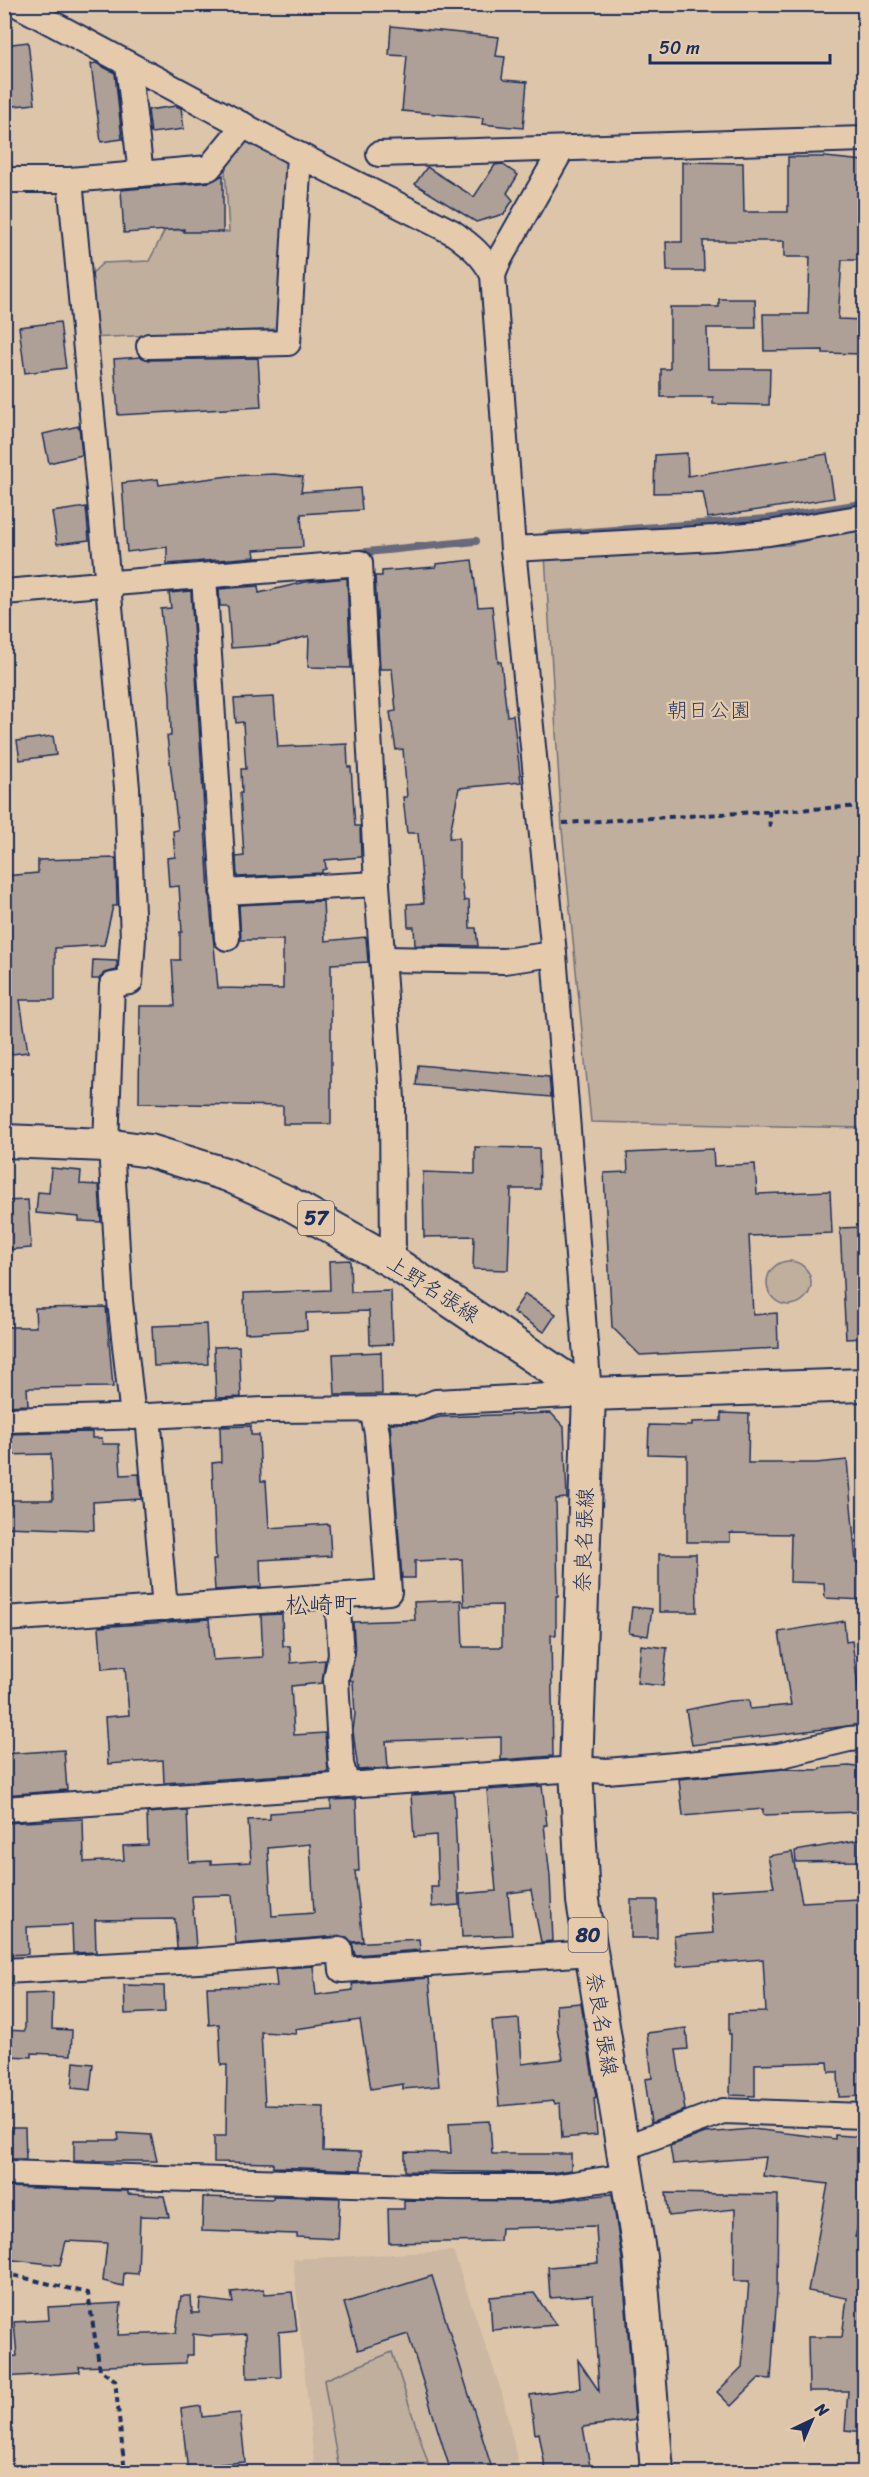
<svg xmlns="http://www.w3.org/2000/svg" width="869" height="2477" viewBox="0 0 869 2477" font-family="Sriracha,'Klee One',sans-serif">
<rect width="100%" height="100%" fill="#ddc5a9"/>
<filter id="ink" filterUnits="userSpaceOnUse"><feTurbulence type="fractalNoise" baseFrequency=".0167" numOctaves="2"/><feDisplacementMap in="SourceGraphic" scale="12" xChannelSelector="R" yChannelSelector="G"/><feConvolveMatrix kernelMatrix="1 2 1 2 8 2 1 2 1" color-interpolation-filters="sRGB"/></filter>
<g filter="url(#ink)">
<!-- built -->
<path fill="#cbb7a2" d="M453,2251L502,2393L520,2472H315L293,2259Z"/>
<!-- green -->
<g fill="#c1af9d" stroke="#6e6f7e" stroke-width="1.5">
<path d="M251,134L291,159L277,329L90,338L88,277L103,263L149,261L165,230L229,232L225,169Z"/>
<path d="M864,527V1128L591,1122L562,829L545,555L788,545Z"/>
<circle cx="789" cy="1283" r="22"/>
<path d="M392,2352L428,2463L339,2470L324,2380Z"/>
</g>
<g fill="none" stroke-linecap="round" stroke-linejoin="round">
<!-- stream -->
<g stroke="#676a7c" stroke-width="8">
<path d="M547,535L767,519L861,504L864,511"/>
<path d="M357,553L476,541"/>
</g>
</g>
<!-- building -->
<g fill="#aea096" stroke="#1b2f5e" stroke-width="1.5" fill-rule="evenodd">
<path d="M391,26L499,37L496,56L505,57L502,78L504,80L527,82L523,128L482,124L483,118L402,111L407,56L389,55Z"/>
<path d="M28,42L35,104L4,107V45Z"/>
<path d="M96,63L115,73L122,139L101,142L91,64Z"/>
<path d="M176,106L181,108L184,129L151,133L148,110Z"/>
<path d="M788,157H825L864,161V260H842L838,319L864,320V354L823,353V350L764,351L763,314H808L810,257H784V241H703L704,271H667L666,242H682V162L743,163L744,212H788Z"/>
<path d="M502,164L518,175L507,193L513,200L504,214L476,222L415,184L427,167L474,197L495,165Z"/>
<path d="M223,175V232H184V229L124,233L121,190L210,182Z"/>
<path d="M719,299H755L756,328H707L708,369H770L769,405L713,404V397H661V369H670V307H719Z"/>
<path d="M60,322L66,368L25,373L19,327Z"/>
<path d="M141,357L149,360L258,358L261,407L118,415L114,359Z"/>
<path d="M79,426L82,455L49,463L43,434Z"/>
<path d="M687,453L688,476L827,454L834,498L708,518L703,492L654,493L655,455Z"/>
<path d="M274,474L303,477L301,492L360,488L362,510L301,514L303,547L254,550L255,557L167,564V547L127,552L122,483L158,479L159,485L229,476Z"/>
<path d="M86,507L89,540L57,544L52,512Z"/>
<path d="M472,560L478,607L492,606L498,662H501L507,716L513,715L521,782L459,788L449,838H459V879L462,882L464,901L469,900L470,928H476L478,946L415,945L414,927H408L407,904L424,903L418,833H407L403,797H407L403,749L396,750L390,712L396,711L392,669H380L375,576H382V571L436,567V564Z"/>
<path d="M347,578L351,668L308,667L309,636L273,645L231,648L228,606H220L219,589L258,586L259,593L305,582Z"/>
<path d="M191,591L209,893L218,988L283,989V940H241L239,905L323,901L325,941L366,937L368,962L331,964V1124H283V1106L139,1103L140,1006H175L172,960H180V932H182L179,886L169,887L167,858L175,857L173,831L178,830L167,736H171L170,695L161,609L171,608L169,593Z"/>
<path d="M274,697L278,747L347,744L348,767H351L355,826H360L361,857L325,860L326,869L322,870V873L237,877L236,857L244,856L240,793H242L241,769H246L243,722L236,723L234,699Z"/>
<path d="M53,736L56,755L20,760L17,741Z"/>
<path d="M116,858L117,906H113L104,945L55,948V1000H20L28,1052L4,1055V876L38,873V860Z"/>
<path d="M93,960L117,961V970L104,973L99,979H92Z"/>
<path d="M418,1065L549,1077L551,1097L416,1085Z"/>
<path d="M475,1147L539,1148L540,1189H511L508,1270L473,1269L474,1236L424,1237L423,1172L475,1174Z"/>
<path d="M713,1149L714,1166L755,1164L757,1194L830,1191L832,1233L749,1236L753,1315L777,1313L778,1348L640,1355L612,1327L604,1173L628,1172L627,1153Z"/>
<path d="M51,1168L81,1171L80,1184L99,1185L101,1222L79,1221V1217L36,1213L38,1192L49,1193Z"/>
<path d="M28,1200L31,1248L4,1250V1201Z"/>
<path d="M864,1227V1338L846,1339L840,1228Z"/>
<path d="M350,1260L351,1292L391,1291L393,1344L370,1345L369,1311L306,1313L307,1330L245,1333L244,1293L330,1290L329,1261Z"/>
<path d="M525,1294L556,1314L544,1332L513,1312Z"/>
<path d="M106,1307L113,1387L27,1388L28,1405L4,1406V1327H36L35,1308Z"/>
<path d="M206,1324L208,1364L154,1366L152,1326Z"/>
<path d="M239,1346L241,1397L218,1398L216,1397L214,1347Z"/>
<path d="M381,1352L382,1394L335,1395L333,1354Z"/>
<path d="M551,1413L564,1427L567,1498L556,1499L558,1596H556V1635H551L553,1756L501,1760V1737L386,1741L388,1768L358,1770L353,1731L355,1714L353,1681L350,1680L355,1654L353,1622L415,1620L414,1602L461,1600L463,1647H502V1605L464,1606L462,1559L415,1561V1578H402L390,1423H418L440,1417Z"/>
<path d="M721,1413L749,1414L748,1463H816L847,1460L856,1562L864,1563V1600L825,1598L824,1583L790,1582L791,1534L730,1533V1542H687V1455L648,1454L649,1425L692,1426V1422L721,1421Z"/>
<path d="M251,1426V1435H259L261,1481H266L269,1528L329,1524L331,1556L260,1560L261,1587L215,1590L213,1560H216L212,1463L221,1462L220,1427Z"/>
<path d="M92,1432V1438H102L103,1444H119L121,1475L139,1474L141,1499L93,1502L94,1530L4,1527V1500H53L51,1454L4,1455V1434Z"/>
<path d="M659,1554H696L697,1612H659Z"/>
<path d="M632,1607L652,1609L648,1636L629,1633Z"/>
<path d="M282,1614L283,1646H290L291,1663L325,1660L322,1683L291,1686L294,1735L325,1733L328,1772L164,1783L163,1760L108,1764L105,1717L129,1715L125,1667L102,1669L99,1627L209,1619L213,1660L263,1657L261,1615Z"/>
<path d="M844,1621L846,1642L852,1641L860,1701H864V1724L692,1745L686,1710L729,1701L749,1700L750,1709L791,1705L779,1632Z"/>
<path d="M641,1645L667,1648L663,1686L637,1683Z"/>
<path d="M64,1750L67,1790L4,1795V1754Z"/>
<path d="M849,1766L864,1768V1806H858V1812L763,1815V1809L683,1816L679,1779L784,1769L820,1770V1768Z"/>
<path d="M542,1786L547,1825H544L550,1876L553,1941L541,1942L531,1890L508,1893L512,1935L462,1937L460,1894L496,1891L487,1790Z"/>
<path d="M454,1792L459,1905L432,1907L431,1887H438L436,1835L414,1837L411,1795Z"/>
<path d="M356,1799L359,1871H355L363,1941L352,1942L347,1937L339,1936L236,1944L232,1895L192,1896L196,1947L177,1948L175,1919L95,1920L96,1952L73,1953L72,1925L27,1927L28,1954L4,1955V1823L83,1819L84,1862L124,1860L123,1846L148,1845L147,1813L187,1810L189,1862L211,1861V1864L251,1862L248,1820L270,1819V1813L331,1809V1800ZM310,1844L314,1913L272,1916L268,1848Z"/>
<path d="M859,1840V1861L796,1862L795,1851Z"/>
<path d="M792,1852L802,1902L859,1899L864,2010V2096L839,2097L838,2072H829L828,2062L755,2064V2096L730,2095L731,2034H729V2013L766,2012L763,1959L677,1966L674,1936L713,1933L710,1891L774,1887L768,1856Z"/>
<rect x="631" y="1900" width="26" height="38"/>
<path d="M419,1939L420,1950L355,1955L352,1943Z"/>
<path d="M313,1966L316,1995L353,1990L352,1984L429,1978L439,2086L403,2089V2084L371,2089L360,2020L295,2029L296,2034L261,2032L265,2105L324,2107L323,2151L361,2152V2170L273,2167V2163L214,2162V2136H226L227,2065H221L219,2024L209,2025L207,1987L277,1986L275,1969Z"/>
<path d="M124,1985L164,1986L165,2012L125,2014Z"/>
<path d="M53,1993L52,2029L72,2030L71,2055L32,2053V2057L4,2056V2030L25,2031V1994Z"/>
<path d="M581,2003L596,2097L594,2098L597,2135L562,2138L560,2103L555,2104L554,2101L499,2106L492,2021L519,2019L522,2064L563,2059L557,2028L556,2005Z"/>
<path d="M686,2028L688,2049L676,2050L685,2110L651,2123L645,2079L652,2078L647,2033Z"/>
<path d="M74,2062L93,2064L90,2090L72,2088Z"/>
<path d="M490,2121L492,2154H571V2170L551,2173L405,2171V2152L451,2153L449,2123Z"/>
<path d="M4,2128H25L26,2159H4Z"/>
<path d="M752,2129L835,2139V2135L864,2137V2205L855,2237L864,2239V2432L845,2430L848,2391H809L808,2337H842L847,2298L808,2291L828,2184L763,2176L766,2157L673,2164L670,2146L705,2133Z"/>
<path d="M118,2133L151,2135L157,2161H74V2140H119Z"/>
<path d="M4,2187L128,2191V2194L164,2196L169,2217L140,2216L138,2274L124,2273L123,2286L103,2281L107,2243L66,2241L60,2265L4,2259Z"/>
<path d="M666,2193L778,2195L777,2292L771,2379L759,2378L731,2406L717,2392L742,2367L749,2281H734L735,2209L669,2216Z"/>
<path d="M612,2194L622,2259L635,2420L583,2427L591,2472H546L539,2433L535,2434L530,2395L580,2388L578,2360L599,2391L593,2295L550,2298L548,2267L598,2263L596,2226L501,2228L500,2241L389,2243L388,2209H404V2200L552,2201Z"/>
<path d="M273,2196L340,2198L338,2239L297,2237V2234L202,2231L203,2197L273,2199Z"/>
<path d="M432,2276L474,2411L493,2472H451L408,2334L358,2350L344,2303Z"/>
<path d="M264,2289L265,2294L292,2292L297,2330L279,2332L281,2377L247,2378L246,2334L210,2336L193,2334V2355H186V2363L79,2367L80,2372L4,2377V2357L17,2356L14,2322L49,2320L48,2307L121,2303L118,2335L176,2333L181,2296H191L192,2313H199L200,2299L233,2303L231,2292Z"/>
<path d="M534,2293L556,2325L492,2330L490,2297Z"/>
<path d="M201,2406L202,2417L240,2413L245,2462L220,2464L221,2472H188L181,2409Z"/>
</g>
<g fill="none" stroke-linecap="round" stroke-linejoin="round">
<defs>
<g id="minor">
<path d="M128,64L141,174"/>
<path d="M379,154L864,139"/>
<path d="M4,180H70L209,168L244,125"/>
<path d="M70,180L127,788L133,938L130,982L112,985L106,1145"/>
<path d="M493,275L500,258L562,149"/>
<path d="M149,346L288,343L299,155"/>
<path d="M513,549L715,538L769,533L864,517"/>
<path d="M204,576L227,938"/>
<path d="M4,592L360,563L377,884L392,1099L393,1262"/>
<path d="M223,892L377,884"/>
<path d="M382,959L504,961L554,954"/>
<path d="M111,1146L120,1301L133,1417"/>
<path d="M148,1416L165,1608"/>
<path d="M4,1420L148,1416L264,1410L418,1409L436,1402L589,1394L554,954L513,549L493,275C483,255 470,245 452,232L299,155L16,4"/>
<path d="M337,1596L341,1655L336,1679L341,1764L347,1785"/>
<path d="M4,1619L389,1592L377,1433L372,1410"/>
<path d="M4,1809L576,1769L607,1771L778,1756L849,1739L864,1738"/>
<path d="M4,1971L198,1961L340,1950L342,1970L591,1953"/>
<path d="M621,2149L723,2111L864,2116"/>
<path d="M4,2173L449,2187H552L627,2176"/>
</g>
<g id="major">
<path d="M4,1141L106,1145L150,1151L228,1175L287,1202L393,1262L589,1394L864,1385"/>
<path d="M589,1394L576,1769L583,1901L640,2257L657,2472"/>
</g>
</defs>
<!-- minor casing -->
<use href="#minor" stroke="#1b2f5e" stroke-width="28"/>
<!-- major casing -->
<use href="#major" stroke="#1b2f5e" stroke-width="36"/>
<!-- path -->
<g stroke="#1b2f5e" stroke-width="4" stroke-dasharray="6 4.5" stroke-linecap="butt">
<path d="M769,811L770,830"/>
<path d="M563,823L864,806"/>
<path d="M4,2273L88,2293L100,2370L115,2380L125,2472"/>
</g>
<!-- minor -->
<use href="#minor" stroke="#e5cbac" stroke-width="24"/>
<!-- major -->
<use href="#major" stroke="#e5cbac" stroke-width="32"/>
</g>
</g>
<g text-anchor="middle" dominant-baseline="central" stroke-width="4.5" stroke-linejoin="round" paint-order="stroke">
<!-- shield labels -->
<g fill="#e5cbac" stroke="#585e75" stroke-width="1.5">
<rect x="298" y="1201" width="36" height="34" rx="4.5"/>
<rect x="568.5" y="1918" width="39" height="34" rx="4.5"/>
</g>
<g font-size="20" font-weight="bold" fill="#1b2f5e">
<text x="316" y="1218">57</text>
<text x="588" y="1935">80</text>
</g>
<!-- park labels -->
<g font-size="21" fill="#2c3c64" stroke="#e5cbac">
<text x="709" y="710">朝日公園</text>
</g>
<!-- street labels -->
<g font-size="21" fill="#1b2f5e" stroke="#e5cbac">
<text transform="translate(433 1289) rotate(33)">上野名張線</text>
<text transform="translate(584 1540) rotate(-88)">奈良名張線</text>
<text transform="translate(602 2024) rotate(81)">奈良名張線</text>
</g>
<!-- quarter labels -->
<g font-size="24" fill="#1b2f5e" stroke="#e5cbac">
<text x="321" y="1605">松崎町</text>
</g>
</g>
<!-- margin -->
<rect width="869" height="2477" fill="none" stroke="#e5cbac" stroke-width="24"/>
<rect x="12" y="12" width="845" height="2453" fill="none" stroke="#1b2f5e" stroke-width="2" filter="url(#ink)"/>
<!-- north arrow -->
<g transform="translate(812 2420) rotate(44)" stroke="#e5cbac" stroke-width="4.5" paint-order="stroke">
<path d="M0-4.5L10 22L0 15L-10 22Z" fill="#1b2f5e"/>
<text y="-9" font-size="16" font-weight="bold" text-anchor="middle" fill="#1b2f5e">N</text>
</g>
<!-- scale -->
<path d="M650 54v9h180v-9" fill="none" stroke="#1b2f5e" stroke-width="3"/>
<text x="659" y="54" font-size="18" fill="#1b2f5e" stroke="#e5cbac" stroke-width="4.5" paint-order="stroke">50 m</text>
</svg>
